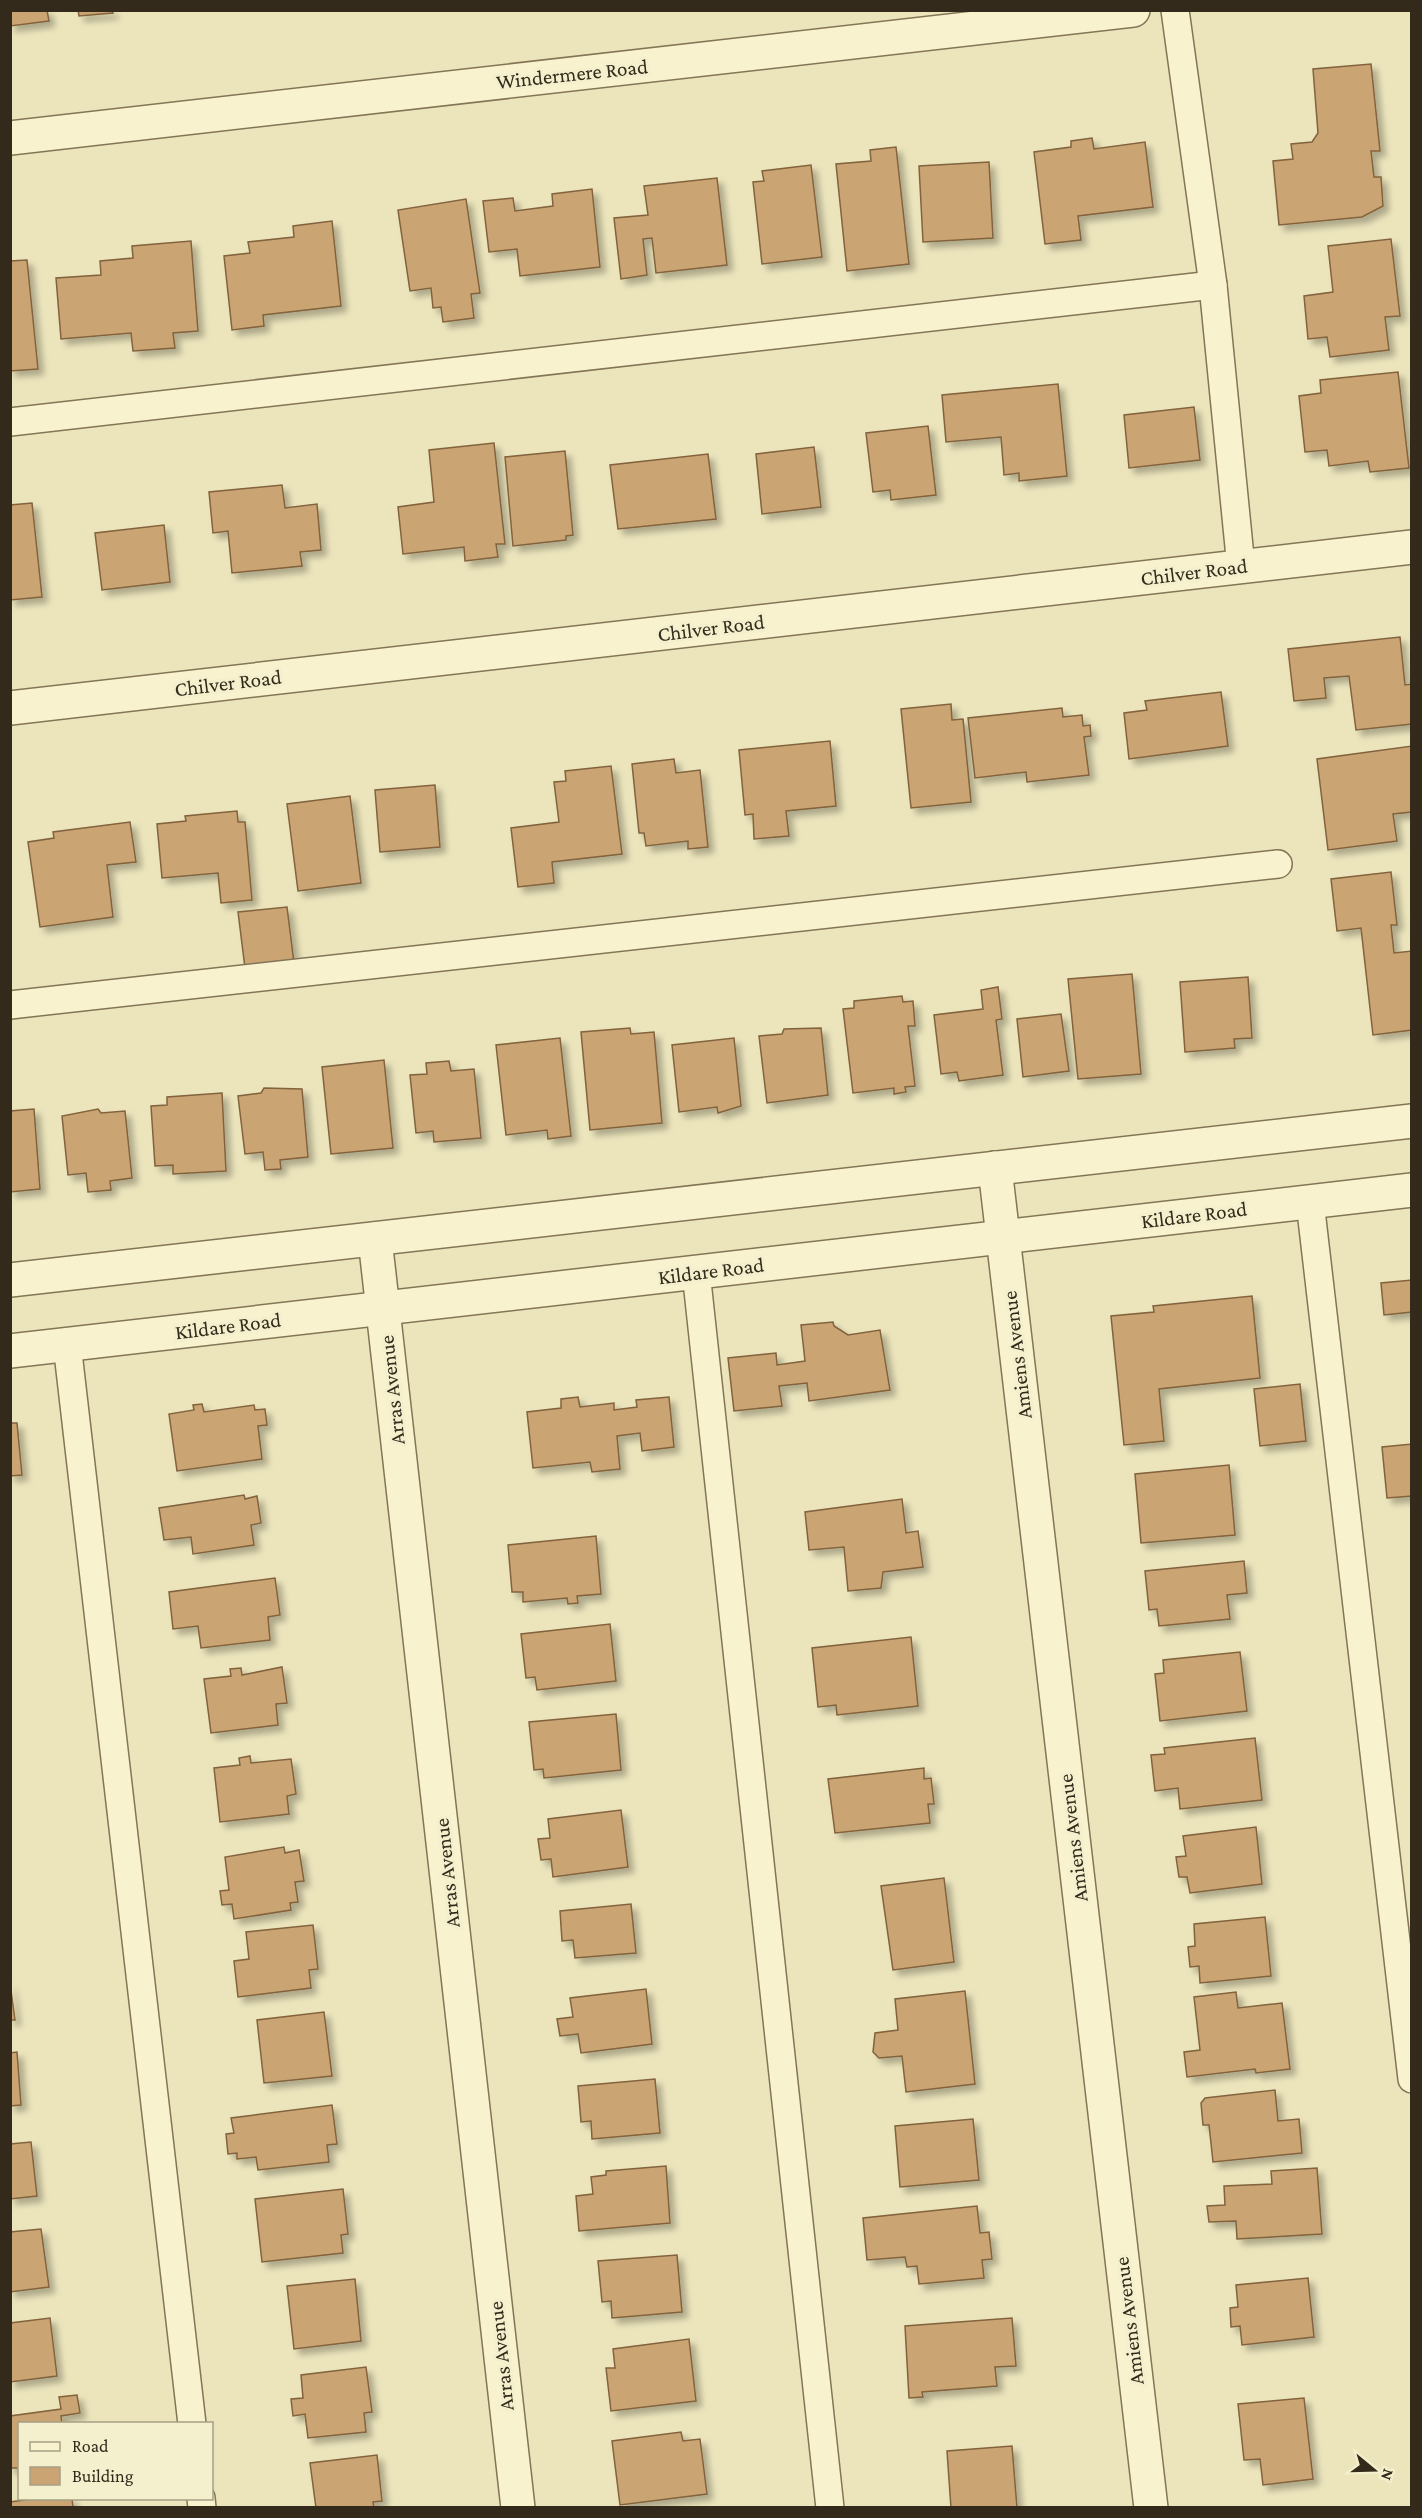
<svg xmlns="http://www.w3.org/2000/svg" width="1422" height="2518" viewBox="0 0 1422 2518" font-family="'Crimson Pro',serif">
<defs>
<filter id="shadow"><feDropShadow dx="5.5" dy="5.5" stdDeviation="3" flood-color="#0004"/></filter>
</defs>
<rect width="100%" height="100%" fill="#ece5bc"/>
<!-- building -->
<g fill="#caa473" stroke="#82633d" stroke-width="1.5" filter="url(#shadow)">
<path d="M10,10H47L49,21L10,26Z"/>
<path d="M78,10H112L113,13L79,16Z"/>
<path d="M1371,64L1380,151H1371L1374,177H1381L1383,206L1362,217L1279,225L1273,161L1293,159L1291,144L1312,142L1318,133L1313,69Z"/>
<path d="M1092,138L1094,149L1145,142L1153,207L1078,216L1081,240L1045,244L1034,152L1071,147V141Z"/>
<path d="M896,147L909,264L847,271L836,164L871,161L870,150Z"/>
<path d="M989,162L993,238L923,242L919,166Z"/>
<path d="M811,165L822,257L762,264L753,182L764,181L762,171Z"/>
<path d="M717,178L727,265L656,273L652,238L643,239L647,275L621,279L614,218L648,215L644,186Z"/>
<path d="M592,189L600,267L520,276L517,249L489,252L483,201L513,198L515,211L553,206L552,194Z"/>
<path d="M466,199L480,293L471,294L474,318L443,322L441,307L433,308L431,288L410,291L398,210Z"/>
<path d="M332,221L341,306L263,315L264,326L232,330L224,256L250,253L248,242L294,237L293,226Z"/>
<path d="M1391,239L1400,316L1385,317L1389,350L1330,357L1327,337L1308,339L1304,296L1333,292L1328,246Z"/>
<path d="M191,241L198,331L173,333L175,348L133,351L131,333L61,339L56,278L101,275L100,261L133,258L132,246Z"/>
<path d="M27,260L38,369L10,371V261Z"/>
<path d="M1398,372L1409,468L1370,472L1368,461L1329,466L1327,450L1305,452L1299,396L1321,393L1320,380Z"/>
<path d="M1058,384L1067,476L1019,481V473L1004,475L1001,437L946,442L942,395Z"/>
<path d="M1194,407L1200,460L1129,468L1124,415Z"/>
<path d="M928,426L936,495L891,500L890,490L873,492L866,433Z"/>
<path d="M494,443L505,544H496L498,557L465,561L464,547L403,554L398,507L434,502L429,450Z"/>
<path d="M814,447L821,507L762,514L756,454Z"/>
<path d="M565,451L573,535L566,536V540L513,546L505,457Z"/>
<path d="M708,454L716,519L618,529L610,465Z"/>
<path d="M282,485L285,508L317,504L321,550L300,552L302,566L232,573L228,531L213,533L209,492Z"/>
<path d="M32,503L42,597L10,600V505Z"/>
<path d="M164,525L170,582L102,590L95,533Z"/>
<path d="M1400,637L1405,685L1412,684V724L1356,730L1349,676L1324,678L1326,698L1294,701L1288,649Z"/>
<path d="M1221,692L1228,746L1129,759L1124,713L1147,710L1145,701Z"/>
<path d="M951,704L952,720L963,719L971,802L911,808L901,709Z"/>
<path d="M1062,708L1063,717L1082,715L1083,726L1090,725L1091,736L1084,737L1089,775L1027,782L1026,772L975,778L968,718Z"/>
<path d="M830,741L836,806L786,811L789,836L754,839L753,814L745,815L739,750Z"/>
<path d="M1412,746V812L1393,814L1397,841L1328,850L1317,759Z"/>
<path d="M674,759L676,773L700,770L708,847L688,849V841L646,846L644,833H639L632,764Z"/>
<path d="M611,766L622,854L552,862L554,883L518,887L511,828L559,822L554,782L566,781L565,771Z"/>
<path d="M435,785L440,847L380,852L375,790Z"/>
<path d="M350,796L361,883L298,891L287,804Z"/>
<path d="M237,811L238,822H245L252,900L221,903L218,873L162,878L157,824L186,821L185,816Z"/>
<path d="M130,822L136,862L107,865L113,917L40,927L28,842L54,838L53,832Z"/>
<path d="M1391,872L1397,925H1391L1394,953L1412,951V1030L1373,1035L1361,928L1337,931L1331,879Z"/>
<path d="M287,907L294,963L245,968L238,912Z"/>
<path d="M1132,974L1141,1074L1078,1079L1068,979Z"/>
<path d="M1248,977L1252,1038L1234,1039L1235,1048L1185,1052L1180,982Z"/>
<path d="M998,987L1002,1019L996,1020L1003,1075L959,1081L957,1072L941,1074L934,1015L983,1009L981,990Z"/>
<path d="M902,996L903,1002L913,1001L915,1026H908L915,1086L905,1087L906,1092L894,1094V1088L853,1093L843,1009L854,1008V1001Z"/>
<path d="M1061,1014L1069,1071L1023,1077L1017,1019Z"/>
<path d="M630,1028L631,1034L654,1032L662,1123L590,1130L581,1032Z"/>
<path d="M821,1028L828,1095L767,1103L759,1036L782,1034L784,1029Z"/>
<path d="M560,1038L571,1136L548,1139L547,1130L506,1135L496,1045Z"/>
<path d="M734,1038L741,1106L718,1113L717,1107L679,1112L672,1045Z"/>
<path d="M384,1060L393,1148L331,1154L322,1067Z"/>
<path d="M449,1061L451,1071L474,1069L481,1138L434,1142L433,1131L416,1133L410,1075L427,1074L426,1063Z"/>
<path d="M264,1088L302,1089L308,1157L280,1160L281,1169L265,1170L263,1152L245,1154L238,1096L261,1093Z"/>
<path d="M222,1093L226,1171L173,1174V1165L155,1166L151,1106L167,1105V1097Z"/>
<path d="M34,1109L40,1189L10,1192V1111Z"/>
<path d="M98,1109L101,1113L125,1111L132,1178L110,1181L111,1190L88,1192L86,1173L68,1175L62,1116Z"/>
<path d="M1412,1280V1312L1384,1315L1381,1283Z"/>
<path d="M1252,1296L1260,1378L1159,1389L1164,1441L1124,1445L1111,1316L1154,1312L1153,1306Z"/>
<path d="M833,1322L834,1326L848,1335L880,1330L890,1390L809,1401L807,1383L779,1386L782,1406L734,1411L728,1358L776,1353L777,1365L805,1361L801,1325Z"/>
<path d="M1300,1384L1306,1441L1260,1446L1254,1389Z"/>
<path d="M578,1397L580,1407L614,1403V1410L637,1407L636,1400L669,1397L674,1447L642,1451L640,1433L617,1436L620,1469L592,1472L590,1462L533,1468L527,1412L561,1408V1399Z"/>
<path d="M202,1404L204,1412L254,1405L255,1410L265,1409L267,1425L258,1426L262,1459L177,1471L169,1414L194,1410L193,1405Z"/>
<path d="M10,1423H17L22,1475L10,1476Z"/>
<path d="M1412,1444V1496L1387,1498L1382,1447Z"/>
<path d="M1229,1465L1235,1535L1141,1543L1135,1474Z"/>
<path d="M244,1495L245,1499L257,1496L261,1523L251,1525L254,1545L193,1554L191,1537L164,1540L159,1508Z"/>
<path d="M902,1499L906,1533L918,1531L923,1567L883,1572L881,1588L848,1591L844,1547L809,1550L805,1512Z"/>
<path d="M596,1536L601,1594L577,1596L578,1603L568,1604L567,1598L523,1602V1592H512L508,1545Z"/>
<path d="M1244,1561L1247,1593L1227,1595L1230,1619L1159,1626L1157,1609L1149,1610L1145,1571Z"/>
<path d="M275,1578L280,1615L268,1617L270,1640L201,1648L198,1626L173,1629L169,1592Z"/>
<path d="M610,1624L616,1681L537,1690L535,1677L526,1678L521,1634Z"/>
<path d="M911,1637L918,1706L837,1715L836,1705L818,1707L812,1648Z"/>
<path d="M1240,1652L1247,1711L1160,1721L1155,1674L1164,1673L1163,1660Z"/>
<path d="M282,1667L287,1703L276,1704L278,1725L211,1733L204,1679L231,1676L230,1669L241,1668L242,1675Z"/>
<path d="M616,1714L621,1770L544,1778L543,1769L534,1770L529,1722Z"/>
<path d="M1255,1738L1262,1800L1180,1809L1178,1788L1155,1791L1151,1755L1165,1754L1164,1748Z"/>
<path d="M250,1756L251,1763L291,1759L296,1794L287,1796L289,1814L220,1822L214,1768L240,1765L239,1758Z"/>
<path d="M924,1768V1779L931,1778L934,1804H928L930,1823L835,1833L828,1779Z"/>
<path d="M621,1810L628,1867L553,1877L551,1859L541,1860L538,1839L550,1838L548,1819Z"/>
<path d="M1256,1827L1262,1884L1190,1893L1187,1877H1179L1176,1857L1186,1856L1183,1836Z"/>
<path d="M284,1847L285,1853L299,1850L304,1881L295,1882L298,1902L290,1903L291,1910L234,1919L232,1904L222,1905L220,1891L229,1890L225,1857Z"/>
<path d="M944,1878L954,1962L893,1970L881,1886Z"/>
<path d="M631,1904L636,1953L575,1958L573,1940L562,1941L560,1911Z"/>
<path d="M1265,1917L1271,1976L1200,1983L1199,1966L1190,1967L1188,1947L1195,1946L1194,1924Z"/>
<path d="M313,1925L318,1969L309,1970L311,1988L238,1997L234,1961L249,1959L246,1932Z"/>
<path d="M10,1983L15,2020H10Z"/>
<path d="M646,1989L652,2044L581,2053L578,2034L560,2036L557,2019L573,2017L570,1998Z"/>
<path d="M965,1991L975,2084L906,2092L902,2056L879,2058L873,2052L875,2033L898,2030L895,1999Z"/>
<path d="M1236,1992L1238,2008L1282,2003L1290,2069L1256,2073L1255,2069L1187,2077L1184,2052L1200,2050L1194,1997Z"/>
<path d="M324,2012L332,2076L264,2083L257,2020Z"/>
<path d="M17,2052L21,2105L10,2106V2053Z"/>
<path d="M655,2079L660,2133L592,2139L591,2121L581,2122L578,2086Z"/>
<path d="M1275,2090L1278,2121L1299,2119L1302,2153L1213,2162L1209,2125H1203L1201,2103L1205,2098Z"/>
<path d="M332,2105L337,2144L327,2145L329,2162L258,2170L256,2157L237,2159V2153L228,2154L226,2134L234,2133L231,2118Z"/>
<path d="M973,2119L979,2180L900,2187L895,2126Z"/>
<path d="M31,2142L37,2196L10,2199V2144Z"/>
<path d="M666,2166L670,2223L579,2231L576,2196L593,2194L591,2177L606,2175V2171Z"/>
<path d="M1317,2168L1322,2234L1237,2239L1236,2221L1209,2222L1207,2206L1225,2205L1224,2186L1272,2184L1271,2171Z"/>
<path d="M343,2189L348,2234L341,2235L343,2253L262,2262L255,2199Z"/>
<path d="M977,2206L980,2233L989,2232L992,2259L982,2260L984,2278L919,2284L917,2266L907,2267L905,2257L867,2260L863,2218Z"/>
<path d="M41,2229L49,2287L10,2292V2232Z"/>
<path d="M677,2255L682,2312L612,2318L611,2301L602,2302L598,2261Z"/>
<path d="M1308,2278L1314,2337L1242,2345L1240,2326L1231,2327L1230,2308L1238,2307L1236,2285Z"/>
<path d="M355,2279L361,2341L294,2349L287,2286Z"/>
<path d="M50,2318L57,2376L10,2382V2323Z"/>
<path d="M1012,2318L1016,2366L995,2367L997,2386L922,2392L923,2397L909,2398L905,2326Z"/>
<path d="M689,2339L696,2401L611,2411L606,2368H615L613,2349Z"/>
<path d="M366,2367L372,2412L364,2413L366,2432L308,2438L305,2414L293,2416L291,2399L303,2398L301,2375Z"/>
<path d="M77,2395L80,2413L61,2416L62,2424H20V2468H10V2416L61,2409L59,2397Z"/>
<path d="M1304,2398L1313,2479L1263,2485L1260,2459L1244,2460L1238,2404Z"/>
<path d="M681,2432L683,2441L700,2439L707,2494L620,2505L612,2441Z"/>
<path d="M1012,2446L1017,2508H951L947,2451Z"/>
<path d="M377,2455L382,2501L373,2502L374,2508H316L310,2463Z"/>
<path d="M39,2498H72L73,2508H10V2502Z"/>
</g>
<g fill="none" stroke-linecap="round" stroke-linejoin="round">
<defs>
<g id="lane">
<path d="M1175,10L1213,285L1241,567"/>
<path d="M10,422L1213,285"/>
<path d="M10,1005L1278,864"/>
<path d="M1310,1202L1412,2079"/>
<path d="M696,1272L830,2508"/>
<path d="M67,1344L192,2424"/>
<path d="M201,2498L202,2508"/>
</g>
<g id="street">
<path d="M10,138L1133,10"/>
<path d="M10,708L1412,547"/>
<path d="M995,1168L1151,2508"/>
<path d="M375,1239L518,2508"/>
<path d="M10,1280L1412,1121"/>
<path d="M10,1351L1412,1190"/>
</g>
</defs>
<!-- lane casing -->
<use href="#lane" stroke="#837556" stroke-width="30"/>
<!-- street casing -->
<use href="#street" stroke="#837556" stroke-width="36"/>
<!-- lane -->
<use href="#lane" stroke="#f8f2cf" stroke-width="27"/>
<!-- street -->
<use href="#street" stroke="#f8f2cf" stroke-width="33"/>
</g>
<g text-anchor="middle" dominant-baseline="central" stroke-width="6" stroke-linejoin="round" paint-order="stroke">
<!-- street labels -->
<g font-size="21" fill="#332a1b" stroke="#f4efcc">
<text transform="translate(572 74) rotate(-6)">Windermere Road</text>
<text transform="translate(1194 572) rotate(-7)">Chilver Road</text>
<text transform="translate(711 628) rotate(-7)">Chilver Road</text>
<text transform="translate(228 683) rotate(-7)">Chilver Road</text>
<text transform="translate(1194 1215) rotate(-7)">Kildare Road</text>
<text transform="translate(711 1271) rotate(-7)">Kildare Road</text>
<text transform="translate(228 1326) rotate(-7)">Kildare Road</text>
<text transform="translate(1017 1355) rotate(-97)">Amiens Avenue</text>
<text transform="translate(392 1390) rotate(-96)">Arras Avenue</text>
<text transform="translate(1073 1838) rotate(-97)">Amiens Avenue</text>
<text transform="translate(447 1873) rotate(-96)">Arras Avenue</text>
<text transform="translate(1129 2321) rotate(-97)">Amiens Avenue</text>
<text transform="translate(501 2356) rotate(-96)">Arras Avenue</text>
</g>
</g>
<!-- border -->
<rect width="1422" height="2518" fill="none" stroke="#332a1b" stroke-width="24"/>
<!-- legend -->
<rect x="18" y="2422" width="195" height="78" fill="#f4efcc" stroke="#a7a085" stroke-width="1.5"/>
<rect x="30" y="2442" width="30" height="9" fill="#f8f2cf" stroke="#a7a085" stroke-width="1.5"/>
<text x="72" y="2452" font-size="18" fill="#332a1b">Road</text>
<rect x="30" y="2467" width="30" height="18" fill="#caa473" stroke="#a7a085" stroke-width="1.5"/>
<text x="72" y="2482" font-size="18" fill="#332a1b">Building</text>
<!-- north arrow -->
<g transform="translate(1374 2470) rotate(109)" stroke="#f4efcc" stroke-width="4.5" paint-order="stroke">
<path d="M0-4.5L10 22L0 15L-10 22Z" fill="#332a1b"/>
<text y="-9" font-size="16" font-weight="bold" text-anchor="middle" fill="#332a1b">N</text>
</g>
</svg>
